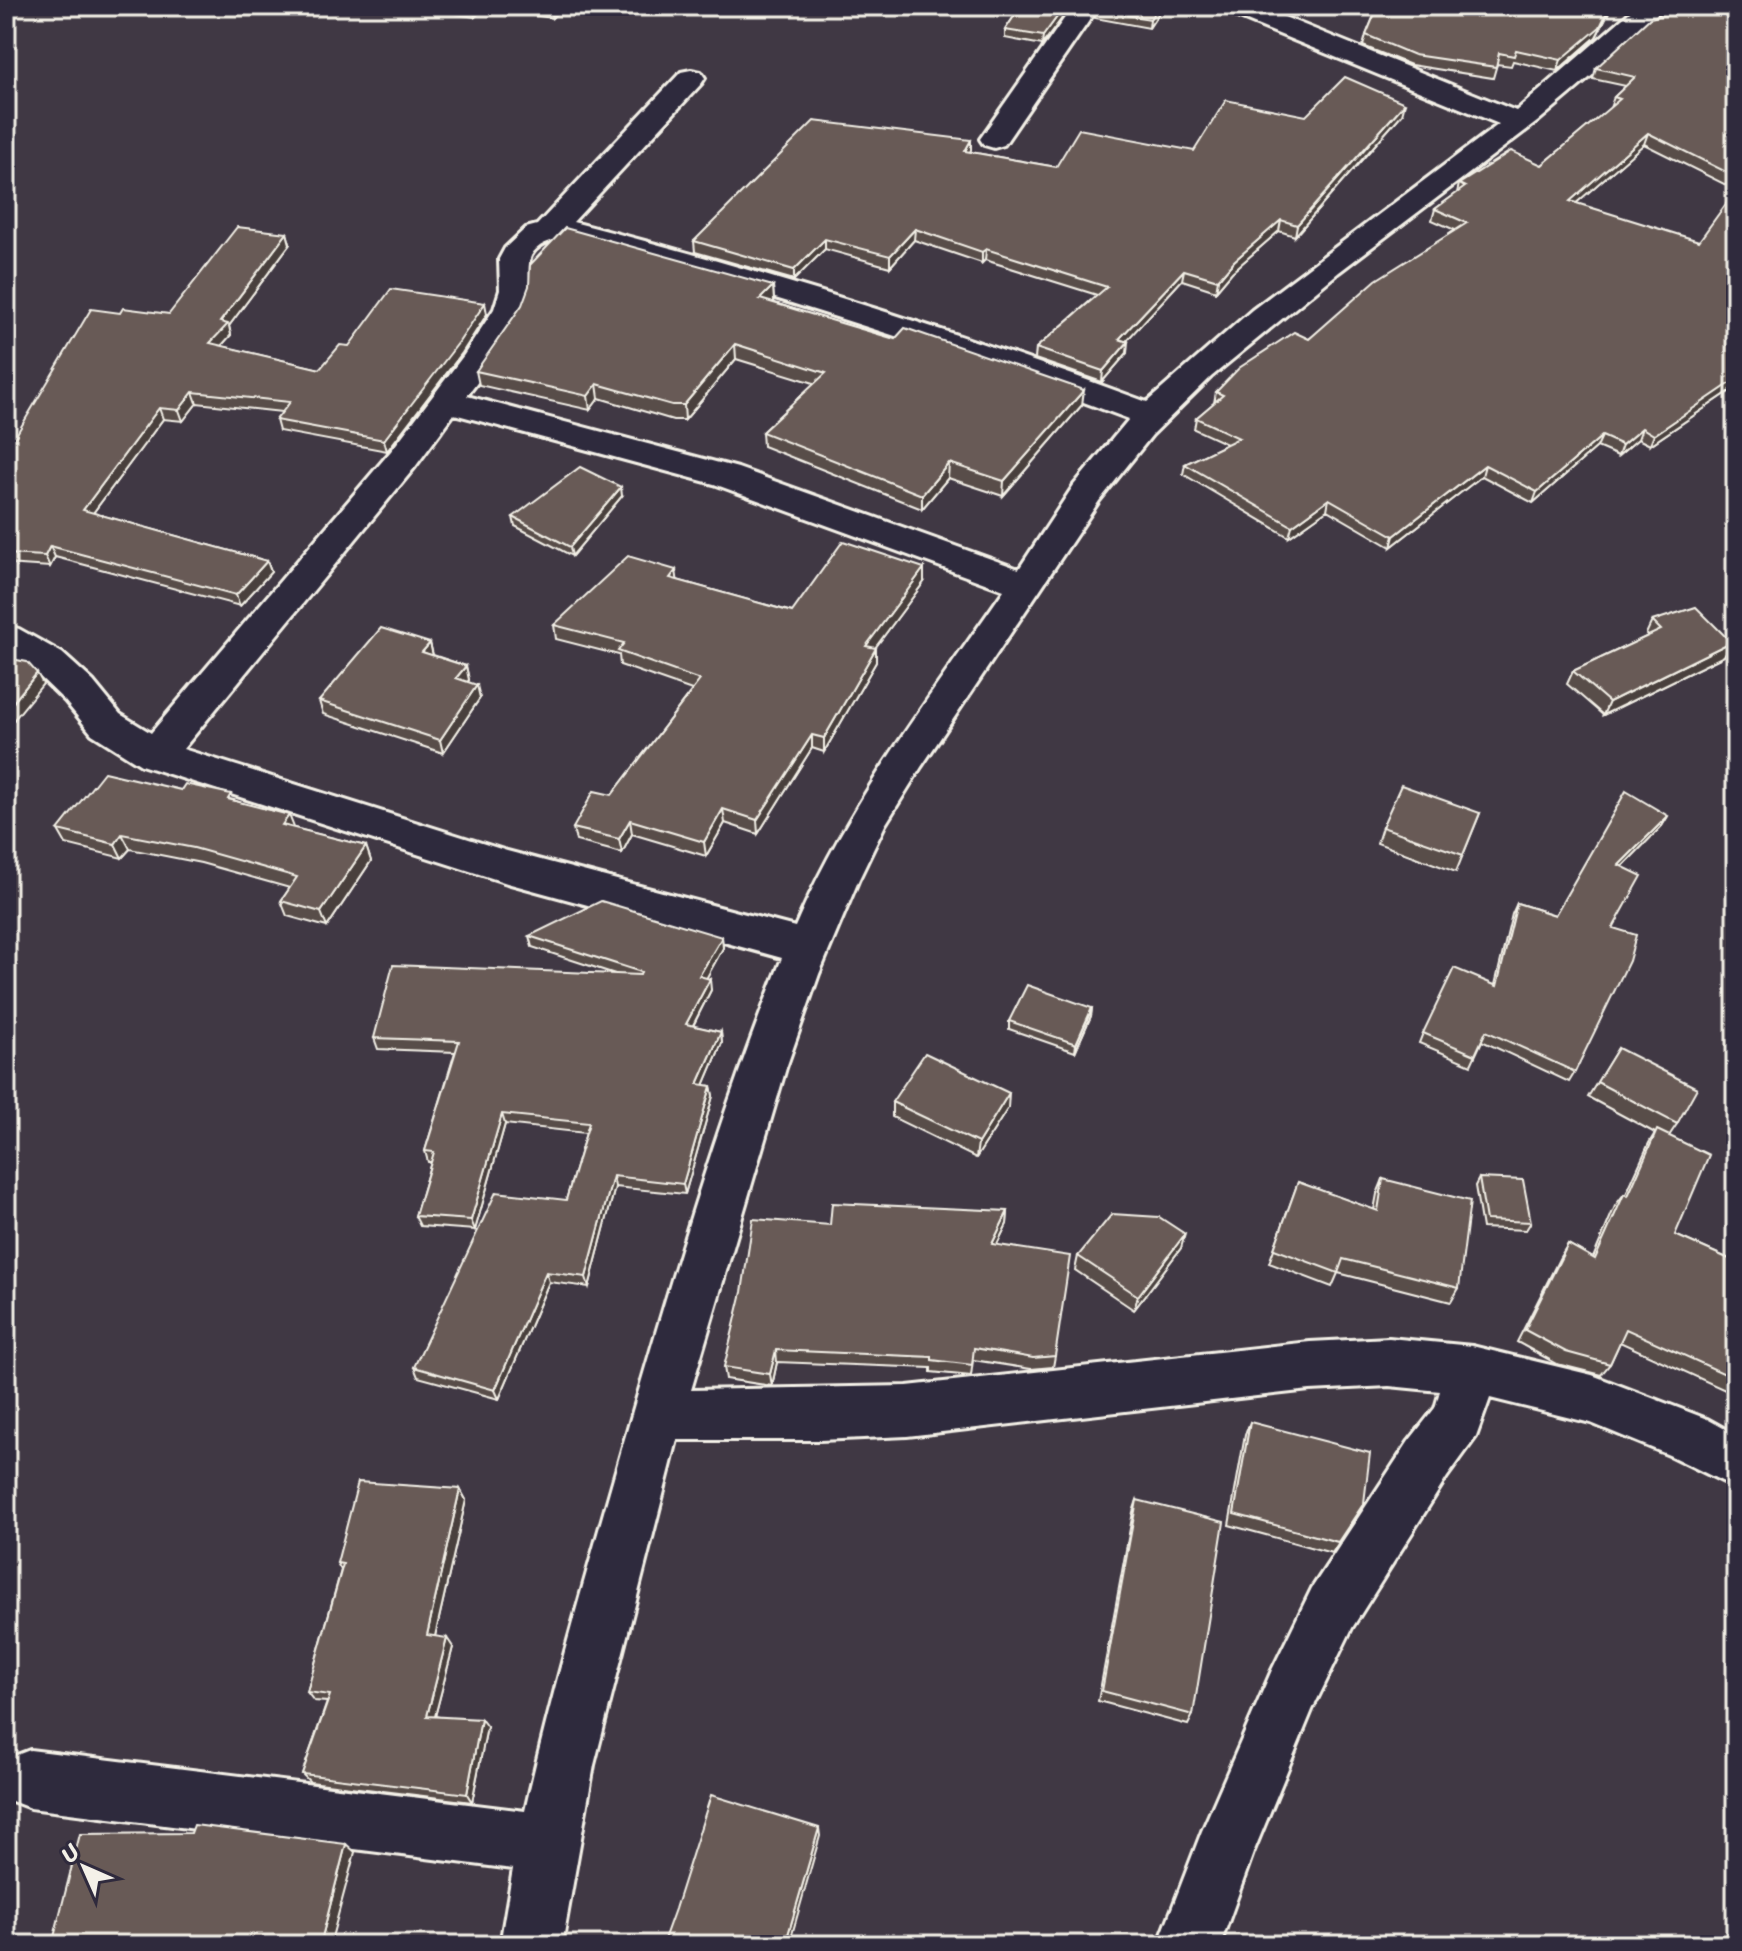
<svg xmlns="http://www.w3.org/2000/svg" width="1742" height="1951" viewBox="0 0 1742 1951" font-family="Sriracha,sans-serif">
<rect width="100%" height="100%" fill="#403844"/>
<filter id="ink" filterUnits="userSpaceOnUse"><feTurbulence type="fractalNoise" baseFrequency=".0125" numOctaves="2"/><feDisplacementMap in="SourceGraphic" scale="16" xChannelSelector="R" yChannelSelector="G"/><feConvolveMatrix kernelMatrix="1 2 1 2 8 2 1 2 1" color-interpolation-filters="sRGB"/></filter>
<g filter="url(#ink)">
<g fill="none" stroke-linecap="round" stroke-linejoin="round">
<defs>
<g id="minor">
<path d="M1073,6H1099L1004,145L994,148L984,145L980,139Z"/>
<path d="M1221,6H1257L1516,111L1637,6H1665L1601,68L1537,122L1339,272L1211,377L1152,435L1099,501L921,767L885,825L858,881L819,974L786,1068L691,1390L907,1386L1310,1342L1389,1338L1472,1346L1592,1375L1707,1419L1736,1435V1488L1669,1455L1591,1423L1490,1398L1476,1437L1447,1477L1352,1628L1312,1710L1253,1853L1220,1945H1158L1202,1831L1272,1670L1312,1588L1409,1441L1435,1408L1440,1391L1389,1386L1310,1390L907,1436L820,1440H677L594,1765L562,1945H500L513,1869L30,1808L9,1800C4,1787 4,1771 9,1758L30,1750L525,1811C553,1687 589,1565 624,1442C671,1280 719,1115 782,958L507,883L141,765L92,734L65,701L34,671L6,655V625L19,629L62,653L93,681L120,714L151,733L391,451L464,355L494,309L500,290L499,259L505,248L526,228L537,225L681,72L691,70L701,72L705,78L701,84L573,222C767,272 959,332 1147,402L1252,310L1499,124L1225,12ZM563,238C755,288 944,349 1129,419L1074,485L1019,569L738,468L467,396C487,369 515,338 527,306C533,290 525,268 531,256C537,244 551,240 563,238ZM454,414L714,484L1004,590C928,700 848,803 795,927L507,851L183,749L415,467Z"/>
</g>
</defs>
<!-- minor casing -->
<use href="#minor" stroke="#f4f1e8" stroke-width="6"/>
<!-- minor -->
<use href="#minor" fill="#2f2a3d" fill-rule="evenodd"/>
</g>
<!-- wall -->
<g fill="#594d4a" stroke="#f4f1e8" stroke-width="2">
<path d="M401,6H563L552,18L484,8L475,17Z"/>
<path d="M1021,6H1071L1042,45L1005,38V30Z"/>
<path d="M1378,6H1612L1596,37L1557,71L1513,61L1511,66L1497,64L1493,78L1411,65L1363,46L1366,35Z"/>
<path d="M1736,6V190L1644,144L1576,203L1730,391L1650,445L1638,439L1618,456L1597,447L1533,503L1482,476L1391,547L1327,510L1289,537L1183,474L1185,464L1227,444L1194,429L1196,418L1214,403L1216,392L1309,339L1455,230L1432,220L1435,209L1457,193L1459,184L1542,165L1610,108L1614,97L1626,86L1593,79L1596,68Z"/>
<path d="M1095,10L1160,11L1149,28L1095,18Z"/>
<path d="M1402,114L1295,236L1279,231L1232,272L1216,291L1182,280L1126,341L1127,353L1102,382L1035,359L1036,348L1097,295L985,260L982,263L914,240L890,267L825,249L794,280L695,252L694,241L971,140L970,152L1056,167L1194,151L1306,116Z"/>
<path d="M287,233L290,244L229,326L231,335L221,346L320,369L349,346L487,314L462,353L387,451L279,431L276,420L282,412L197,403L183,421L163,419L93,513L267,561L271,572L240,606L55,557L50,567L6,564V452L120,313L169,314Z"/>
<path d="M773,286L774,301L772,302L1082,405L1003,496L948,478L922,509L763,446L762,432L814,383L736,359L685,420H673L599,398L590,410L479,385L476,371Z"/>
<path d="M622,496L572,556L515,526L513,517Z"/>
<path d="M677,580L792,612L924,582L875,648L876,662L824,752L812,748L758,834L725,823L706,856L632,834L622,853L576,841L573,828L612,795L692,690L620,665L619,655L556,639L554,625Z"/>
<path d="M1652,621L1724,656L1603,715L1567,684L1573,671L1648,636L1646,634Z"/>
<path d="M430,643L433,655L466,666L469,680L468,682L480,698L443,753L323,714L319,701Z"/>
<path d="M181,790L234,800L294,828L366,846L371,861L327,927L287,916L281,901L290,888L201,863L130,849L122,858L66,844L58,830Z"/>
<path d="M1480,813L1456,872L1377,843L1382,827Z"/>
<path d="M1668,816L1662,826L1622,867L1613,928L1575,1072L1569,1082L1482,1041L1471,1065L1419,1043L1423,1033L1495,985L1512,914L1517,903L1555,915Z"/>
<path d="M529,936L722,937L723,948L706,978L711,990L693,1026L721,1032L722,1043L704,1085L711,1086L713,1096L685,1194L615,1187L589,1287L549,1282L499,1399L418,1377L414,1367L566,1200L586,1133L505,1124L475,1230L420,1226L415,1216L431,1162H428L425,1151L455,1052L378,1049L374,1038L615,974L532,947Z"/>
<path d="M1092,1008L1091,1016L1075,1052L1009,1029V1021Z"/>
<path d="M1618,1048L1677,1124L1669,1136L1675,1235L1736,1262V1395L1620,1342L1610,1364L1601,1375L1557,1364L1517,1342L1560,1257L1568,1244L1593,1258L1615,1206L1624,1194H1626L1649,1143L1655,1133L1588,1097Z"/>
<path d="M892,1102L1008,1108L976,1158L892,1117Z"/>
<path d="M1479,1178L1531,1222L1526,1230L1482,1228L1475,1186Z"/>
<path d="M1383,1179L1459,1288L1451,1302L1338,1273L1332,1287L1269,1263L1298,1182L1374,1210L1377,1194Z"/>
<path d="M1008,1211L1007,1224L997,1244L1055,1356L1053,1367L1031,1369L973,1360L971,1376L931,1372V1368L777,1362L772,1386L726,1379L724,1367L830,1225Z"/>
<path d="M1181,1248L1134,1310L1075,1270L1078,1256Z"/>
<path d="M1250,1422L1364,1503L1332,1553L1229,1525L1245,1435Z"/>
<path d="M460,1489L466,1500L435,1636L453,1647L435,1716L487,1727L472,1802L310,1782L302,1774L327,1702L314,1701L307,1692L341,1570L337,1563Z"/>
<path d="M1137,1500L1193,1715L1188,1725L1098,1701L1133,1512Z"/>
</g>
<!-- shaded-wall -->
<g fill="#483f3c" stroke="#f4f1e8" stroke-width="2">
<path d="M473,6H483L484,8L475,17Z"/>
<path d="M550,6H563L552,18Z"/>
<path d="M1065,6H1071L1042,45L1043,36Z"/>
<path d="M1159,6H1169L1160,11L1149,28L1150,19Z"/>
<path d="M1610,6H1612L1596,37L1557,71L1561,60Z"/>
<path d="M1405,103L1402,114L1295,236L1297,225Z"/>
<path d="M1648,133L1644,144L1566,212L1570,201Z"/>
<path d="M971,140V150L964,161L965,151Z"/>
<path d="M1281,220L1279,231L1232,272L1216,291L1218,280L1234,261Z"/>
<path d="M915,229L914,240L890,267V256Z"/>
<path d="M287,233L290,244L229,326L231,335L214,354L210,343L220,322Z"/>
<path d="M825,239V249L794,280V270Z"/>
<path d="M986,249L985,260L982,263V252Z"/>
<path d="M1184,270L1182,280L1118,350L1119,339Z"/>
<path d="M773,286L774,301L761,313L760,299Z"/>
<path d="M485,303L487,314L462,353L387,451L384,440Z"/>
<path d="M1128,342L1127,353L1102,382L1103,371Z"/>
<path d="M735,344L736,359L685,420L684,405Z"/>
<path d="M1736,378L1730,391L1650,445L1654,435Z"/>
<path d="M597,384L599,398L590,410L588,396Z"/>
<path d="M1084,390L1082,405L1003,496L1004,481Z"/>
<path d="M193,392L197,403L183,421L179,410Z"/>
<path d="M159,408L163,419L87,521L83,510Z"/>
<path d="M1642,428L1638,439L1618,456L1622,445Z"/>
<path d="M1602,436L1597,447L1533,503L1537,492Z"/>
<path d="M949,463L948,478L922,509V495Z"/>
<path d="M1485,465L1482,476L1391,547L1394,536Z"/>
<path d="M621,487L622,496L572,556L570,547Z"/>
<path d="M1329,499L1327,510L1289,537L1292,526Z"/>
<path d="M50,546L55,557L50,567L45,556Z"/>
<path d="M267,561L271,572L240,606L236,595Z"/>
<path d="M924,568V582L866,660V646Z"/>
<path d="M676,570L678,584L670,578Z"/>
<path d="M1731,642L1724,656L1603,715L1609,702Z"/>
<path d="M430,643L433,656L422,652Z"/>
<path d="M876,648V662L824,752V738Z"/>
<path d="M466,666L469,680L460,691L456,678Z"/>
<path d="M37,673L43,684L8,727L6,731V711Z"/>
<path d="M477,685L480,698L443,753L440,740Z"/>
<path d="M812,735V748L758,834L757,820Z"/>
<path d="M723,809L725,823L706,856L704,842Z"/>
<path d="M289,815L295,830L282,825Z"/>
<path d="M1668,816L1662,826L1613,876L1619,865Z"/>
<path d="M630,820L632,834L622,853L619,839Z"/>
<path d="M122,834L130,849L122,858L115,844Z"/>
<path d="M366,846L371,861L327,927L321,912Z"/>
<path d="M722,937L723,948L701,988L699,976Z"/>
<path d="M710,979L711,990L688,1035L686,1024Z"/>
<path d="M1092,1008L1091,1016L1075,1052L1076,1044Z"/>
<path d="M721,1032L722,1043L700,1095L698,1084Z"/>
<path d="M711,1086L713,1096L685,1194L683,1184Z"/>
<path d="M1009,1093L1008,1108L976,1158L978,1143Z"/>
<path d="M502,1114L505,1124L475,1230L471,1220Z"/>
<path d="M613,1176L615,1187L589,1287L586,1277Z"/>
<path d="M1008,1211L1007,1224L991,1256L992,1244Z"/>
<path d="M1185,1234L1181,1248L1134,1310L1138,1296Z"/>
<path d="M546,1272L549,1282L499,1399L495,1390Z"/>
<path d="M776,1350L777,1362L772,1386L770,1374Z"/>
<path d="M460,1489L466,1500L433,1645L427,1635Z"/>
<path d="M447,1638L453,1647L433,1724L427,1716Z"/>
<path d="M481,1719L487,1727L472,1802L467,1794Z"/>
<path d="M819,1828L820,1836L789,1945H785Z"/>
<path d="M346,1844L355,1852L330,1945H320Z"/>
<path d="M6,1857L14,1862L6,1882Z"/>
</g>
<!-- building -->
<g fill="#675a56" stroke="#f4f1e8" stroke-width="2">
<path d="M1021,6H1065L1043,36L1005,30Z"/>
<path d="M1098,6H1159L1150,19L1095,10Z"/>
<path d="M1378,6H1610L1600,27L1561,60L1516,50L1514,56L1499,53L1496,67L1414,55L1366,35Z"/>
<path d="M1705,6H1736V177L1648,133L1570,201L1699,241L1736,190V378L1735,380L1654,435L1642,428L1622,445L1602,436L1537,492L1485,465L1394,536L1329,499L1292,526L1185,464L1239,438L1196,418L1223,395L1216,392L1239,368L1294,332L1309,339L1376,280L1467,223L1435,209L1465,187L1459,184L1511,151L1542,165L1620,99L1614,97L1635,77L1596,68L1650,18Z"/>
<path d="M1345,77L1405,103L1297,225L1281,220L1234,261L1218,280L1184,270L1119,339L1128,342L1103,371L1036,348L1107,287L986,249L982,252L915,229L890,256L825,239L794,270L694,241L814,121L971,140L965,151L1056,167L1079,129L1194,151L1226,100L1306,116Z"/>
<path d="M237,227L287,233L220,322L228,324L210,343L320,369L340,345L349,346L391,289L485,303L459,342L384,440L276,420L290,402L193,392L179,410L159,408L83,510L267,561L236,595L50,546L45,556L6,554V452L91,309L120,313L123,308L169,314Z"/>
<path d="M565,228L773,286L760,299L895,339L905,328L1084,390L1004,481L949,463L922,495L762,432L826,373L735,344L684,405H672L597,384L588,396L476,371L522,305L529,286L530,265Z"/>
<path d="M580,467L621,487L570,547L513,517Z"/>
<path d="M843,541L924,568L866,646L876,648L824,738L812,735L757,820L723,809L704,842L630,820L619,839L573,828L594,791L612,795L700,680L618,651L624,643L554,625L628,556L676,570L670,578L792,612Z"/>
<path d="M1696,607L1731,642L1609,702L1573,671L1661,630L1652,621Z"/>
<path d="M381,628L430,643L422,652L466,666L456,678L477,685L440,740L319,701Z"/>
<path d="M6,658L27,662L37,673L6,711Z"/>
<path d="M104,772L181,790L185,784L231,794L228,799L289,815L282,825L366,846L321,912L281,901L297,877L194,848L122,834L115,844L58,830Z"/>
<path d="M1401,785L1480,813L1463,855L1382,827Z"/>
<path d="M1626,791L1668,816L1619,865L1642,876L1613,928L1636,935L1629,961L1575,1072L1486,1031L1475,1055L1423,1033L1454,968L1497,986L1517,903L1555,915Z"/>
<path d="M601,901L722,937L699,976L710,979L686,1024L721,1032L698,1084L711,1086L683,1184L613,1176L586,1277L546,1272L495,1390L414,1367L496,1192L566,1200L589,1123L502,1114L471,1220L415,1216L434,1152L425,1151L459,1041L374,1038L393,965L640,975L641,972L529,936Z"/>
<path d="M1027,985L1092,1008L1076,1044L1009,1021Z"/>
<path d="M1618,1048L1697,1088L1677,1124L1597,1082Z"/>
<path d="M925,1053L1009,1093L978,1143L892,1102Z"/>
<path d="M1657,1130L1709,1155L1675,1235L1736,1262V1379L1626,1329L1610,1364L1566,1352L1525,1330L1568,1244L1595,1259L1624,1194L1628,1196Z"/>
<path d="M1479,1178L1523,1180L1531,1222L1486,1220Z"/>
<path d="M1383,1179L1470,1201L1459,1288L1343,1259L1338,1273L1274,1249L1298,1182L1378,1211Z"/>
<path d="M832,1203L1008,1211L992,1244L1070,1256L1055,1356L1033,1358L974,1348L972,1365L932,1360V1357L776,1350L770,1374L724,1367L742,1292L753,1219L830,1225Z"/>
<path d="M1112,1214L1159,1217L1185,1234L1138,1296L1078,1256Z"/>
<path d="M1250,1422L1370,1453L1364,1503L1338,1542L1234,1514Z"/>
<path d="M358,1482L460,1489L427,1635L447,1638L427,1716L481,1719L467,1794L302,1774L330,1695L307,1692L343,1564L337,1563Z"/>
<path d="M1137,1500L1224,1522L1193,1715L1102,1691Z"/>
<path d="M711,1795L819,1828L785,1945H662L675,1909Z"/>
<path d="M194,1825L346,1844L320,1945H52L80,1834L191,1833Z"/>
</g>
</g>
<!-- margin -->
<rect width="1742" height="1951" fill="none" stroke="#2f2a3d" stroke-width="32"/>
<rect x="16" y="16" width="1710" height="1919" fill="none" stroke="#f4f1e8" stroke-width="3" filter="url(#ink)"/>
<!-- north arrow -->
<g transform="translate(84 1867) rotate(315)" stroke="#2f2a3d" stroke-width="6" paint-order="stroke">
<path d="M0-6L14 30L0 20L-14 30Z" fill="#f4f1e8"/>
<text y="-12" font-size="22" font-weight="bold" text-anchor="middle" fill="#f4f1e8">U</text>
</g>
</svg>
